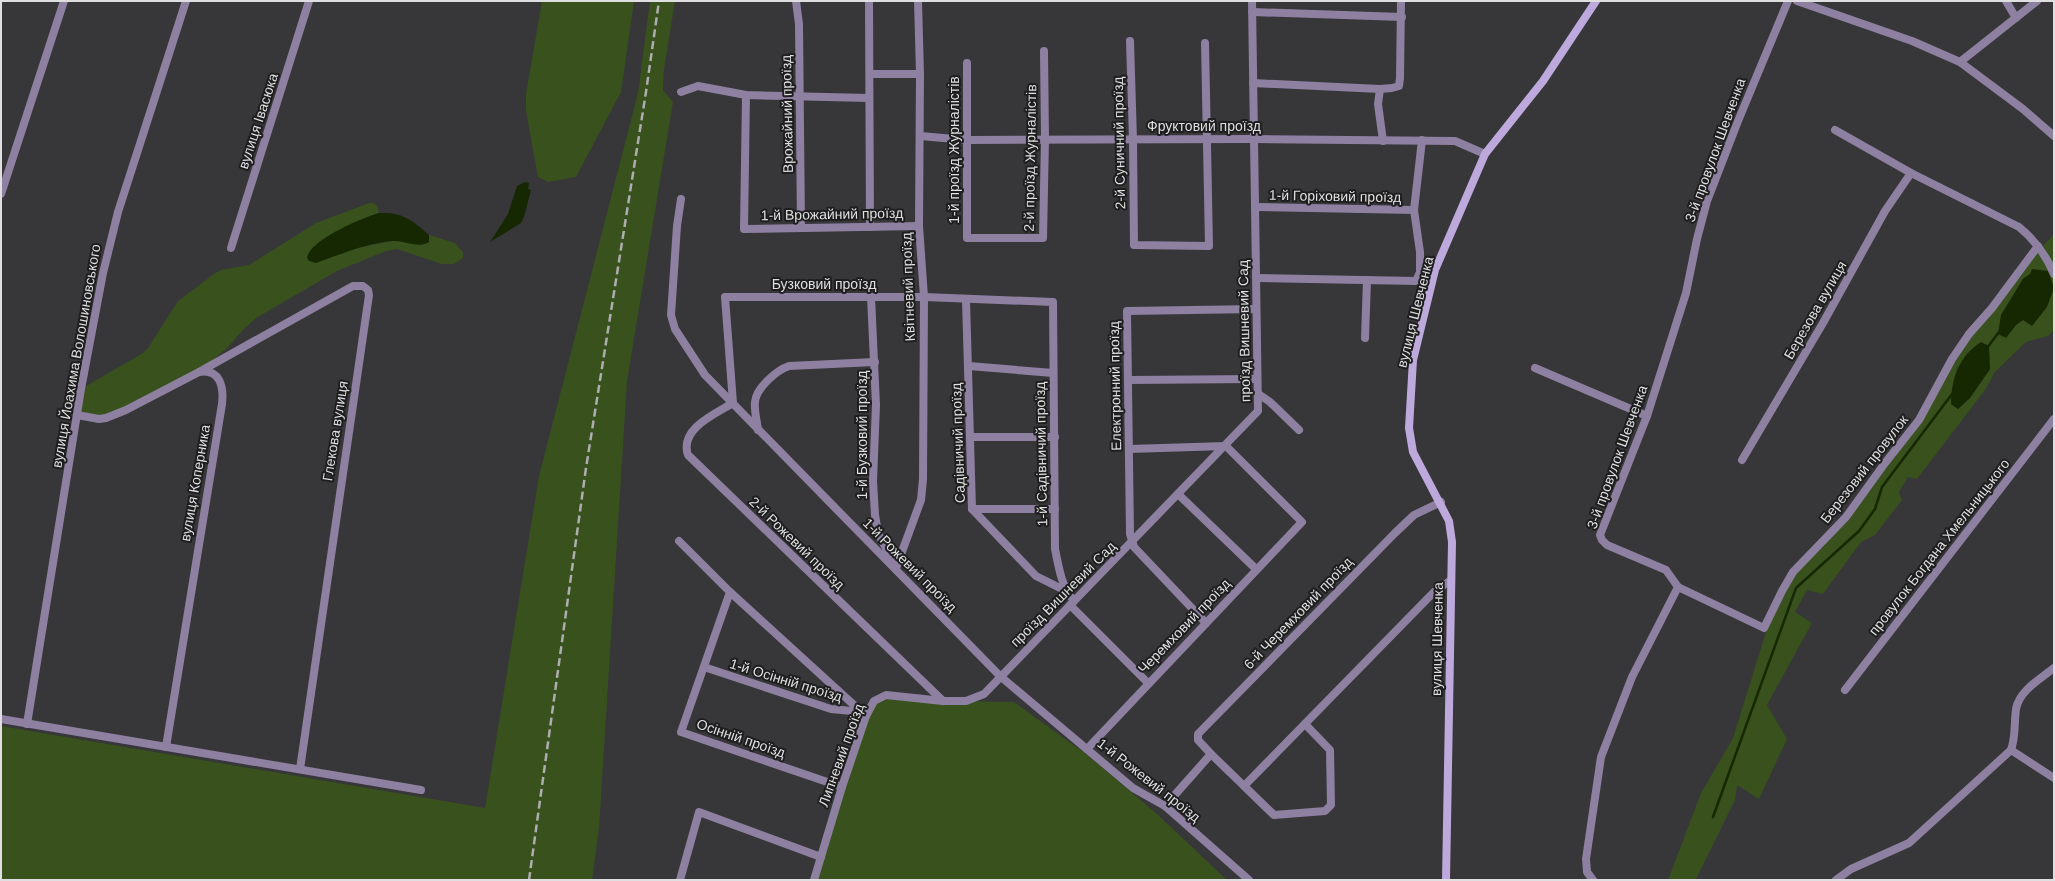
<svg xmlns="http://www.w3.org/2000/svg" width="2055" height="881" viewBox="0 0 2055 881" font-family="Helvetica,sans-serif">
<rect width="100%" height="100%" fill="#373639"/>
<!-- green -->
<g fill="#38511d" fill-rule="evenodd">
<path d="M542,1H634L621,92L576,177L548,182L538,177L526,111V94Z"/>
<path d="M650,1H675L664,70L663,90L673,102L627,381L599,828L592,880H1V726L485,808L539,476L638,93Z"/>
<path d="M369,203H374L377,206L379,213L356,222L317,244L362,247L391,241L400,240L421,245L429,242V235L455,243L463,252V258L454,264H442L397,249L386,251L337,271L256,318L242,331L228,347L199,372L106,418L77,415L81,389L143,353L148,348L178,301L214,274L221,270L249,265L316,223Z"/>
<path d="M2054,234V330L2048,336L2026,342L1995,372L1985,390L1917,479L1908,477L1899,492L1902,500L1875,535L1861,542L1823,594L1807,590L1795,612L1812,623L1767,705L1787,739L1759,799L1737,785L1735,800L1697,877L1694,880H1668L1701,793L1733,738L1767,629L1794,574L1848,519L1921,421L1954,360L2022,269ZM2030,274L2023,320L2016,325L2001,315L2023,279ZM1957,367L1990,369L1970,398L1958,409L1951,404Z"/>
<path d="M880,697L943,701L1014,702L1086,754L1156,813L1227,880H814L866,716Z"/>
</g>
<!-- water -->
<g fill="#162802">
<path d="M525,182L529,183L528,189L531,190L524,217L521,223L490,242L508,214L517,186Z"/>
<path d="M379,213C403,212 412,220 429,235V242C419,249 404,240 393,241C367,243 341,254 316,263L309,261L307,258C309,240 362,218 379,213Z"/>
<path d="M2032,269L2048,271L2054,288L2047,307L2032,326L2023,320L2016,325L2006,338L1998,334L2001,315L2023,279L2030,274Z"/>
<path d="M1981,342L1989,346L1990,369L1970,398L1958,409L1951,404C1951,379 1959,356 1981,342Z"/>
</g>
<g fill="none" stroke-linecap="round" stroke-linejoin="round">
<!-- stream -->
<g stroke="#162802" stroke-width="2.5">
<path d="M1987,348L1999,332"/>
<path d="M1713,817L1796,588L1859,531L1875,509L1882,487L1952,394"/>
</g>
<!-- street -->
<g stroke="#8d80a0" stroke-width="8">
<path d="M796,1L799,24L801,228"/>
<path d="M869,1L870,227"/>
<path d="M1797,1L1912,41L1960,62L2023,109L2054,136"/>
<path d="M2006,1L2016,18"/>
<path d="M1252,12L1402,17"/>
<path d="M1130,41L1133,140L1134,245L1209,246L1205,43"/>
<path d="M1960,62L2037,1"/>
<path d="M967,63V238H1043L1045,139L1044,51"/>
<path d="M870,74H920"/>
<path d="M1253,83L1380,89L1392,88L1399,86L1400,78L1401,1"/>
<path d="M1380,89L1378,104L1383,141"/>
<path d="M681,92L698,86L746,95L869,98"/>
<path d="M746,95L744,229L919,226"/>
<path d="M1835,130L1911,173L2019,227C2035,240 2046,255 2054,274"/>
<path d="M920,136L967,140L1255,139L1455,141L1485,154"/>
<path d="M1,194L64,1"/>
<path d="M681,199L677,226L671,315L675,329L705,375L1000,676L1133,788L1165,806L1249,880"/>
<path d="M1256,207L1414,210"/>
<path d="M231,248L309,1"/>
<path d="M1257,278L1416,281L1420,272V252L1414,210L1422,140"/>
<path d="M871,297L876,405L873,481L875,515L878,533L893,562"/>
<path d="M966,300L972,509L1036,576L1066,591"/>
<path d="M1365,338L1367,280"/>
<path d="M969,366L1053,373"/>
<path d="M1535,368L1647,416"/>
<path d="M199,372L353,286H363L368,290L369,295L300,769"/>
<path d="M1128,380L1256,379"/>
<path d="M1257,393L1270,402L1299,430"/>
<path d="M77,415L99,419L106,418L126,410L199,372C220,368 224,387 222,404L166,747"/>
<path d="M758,430C757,421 754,411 755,402C756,388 777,370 789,366L875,362"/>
<path d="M970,437H1055"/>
<path d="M1742,460L1823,323L1885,211L1911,173"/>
<path d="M1179,495L1256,569"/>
<path d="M972,509H1055"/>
<path d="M679,541L730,592"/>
<path d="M896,568L921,500L923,479L924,297L919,226L920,74L918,1"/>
<path d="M1678,587L1764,628L1782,591L1793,572L1846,517L1885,463L1919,420L1952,359L1969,334L1992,308L2038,246"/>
<path d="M1070,605L1148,683"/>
<path d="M1206,623L1134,547L1130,534L1127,311L1256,309"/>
<path d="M704,667L831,709L862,712"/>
<path d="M1845,690L2054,419"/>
<path d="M943,701L688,455C679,429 715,414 733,403L725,297H924L1053,302L1055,549C1059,568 1061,586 1074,601"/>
<path d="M1,719L421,790"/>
<path d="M27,724L81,389L103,273L118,212L186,1"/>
<path d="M1087,749L1302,522L1226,446L1129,449"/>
<path d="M2011,750L2054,778"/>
<path d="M1211,754L1244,786L1434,592L1451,580"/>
<path d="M1244,786L1274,815L1325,811L1331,805L1330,750L1305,724"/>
<path d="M842,787L681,732L730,592L866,716"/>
<path d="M1165,806L1211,754L1198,740V734L1395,533L1414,515L1441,502"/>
<path d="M680,880L699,812L821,857"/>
<path d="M814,880L842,787L866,716L874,701L886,695L943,701H966L984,694L1258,411L1252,1"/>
<path d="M1593,880L1587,872L1586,859L1601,757L1632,677L1678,587L1666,570L1607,545L1602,540L1600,535L1647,416L1686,293L1697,239L1707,201L1738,121L1788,1"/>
<path d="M1836,880L1851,869L1909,843L2011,750C2016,736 2014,723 2016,709C2019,691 2040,679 2054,668"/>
</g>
<!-- secondary -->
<path stroke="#bea9dc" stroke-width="8" d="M1446,880L1452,542L1449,521L1413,452L1409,428L1413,360L1435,270L1485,154L1543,81L1596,1"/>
<!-- rail -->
<path stroke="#aeadaf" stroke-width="2.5" stroke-dasharray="8 4" stroke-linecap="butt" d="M529,880L586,468L646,92L659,1"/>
</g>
<g text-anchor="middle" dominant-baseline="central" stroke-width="4" stroke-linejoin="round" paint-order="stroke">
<!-- street labels -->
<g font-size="14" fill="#dfdee0" stroke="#1e1e1f">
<text transform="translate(787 114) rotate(-91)">Врожайний проїзд</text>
<text transform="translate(258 121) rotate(-72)">вулиця Івасюка</text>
<text x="1204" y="126">Фруктовий проїзд</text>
<text transform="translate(1119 143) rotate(-91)">2-й Суничний проїзд</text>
<text transform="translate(954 150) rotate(-90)">1-й проїзд Журналістів</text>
<text transform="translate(1715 150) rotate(-70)">3-й провулок Шевченка</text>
<text transform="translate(1030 158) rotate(-89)">2-й проїзд Журналістів</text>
<text transform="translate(1335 196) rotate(1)">1-й Горіховий проїзд</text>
<text transform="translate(832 214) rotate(-1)">1-й Врожайний проїзд</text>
<text x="824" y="284">Бузковий проїзд</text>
<text transform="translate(908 287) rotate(-92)">Квітневий проїзд</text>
<text transform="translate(1815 310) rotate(-60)">Березова вулиця</text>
<text transform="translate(1415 312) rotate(-76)">вулиця Шевченка</text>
<text transform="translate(1244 331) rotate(-91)">проїзд Вишневий Сад</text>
<text transform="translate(76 356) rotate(-80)">вулиця Йоахима Волошиновського</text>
<text transform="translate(1115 386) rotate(-91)">Електронний проїзд</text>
<text transform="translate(335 431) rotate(-81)">Глекова вулиця</text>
<text transform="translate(862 435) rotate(-90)">1-й Бузковий проїзд</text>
<text transform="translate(958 443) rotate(-92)">Садівничий проїзд</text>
<text transform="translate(1041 454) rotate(-91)">1-й Садівничий проїзд</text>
<text transform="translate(1617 457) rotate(-70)">3-й провулок Шевченка</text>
<text transform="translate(1864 469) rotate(-52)">Березовий провулок</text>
<text transform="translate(195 483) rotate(-80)">вулиця Коперника</text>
<text transform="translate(797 543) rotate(44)">2-й Рожевий проїзд</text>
<text transform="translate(1939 547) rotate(-52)">провулок Богдана Хмельницького</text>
<text transform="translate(910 565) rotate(45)">1-й Рожевий проїзд</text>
<text transform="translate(1063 594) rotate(-45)">проїзд Вишневий Сад</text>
<text transform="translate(1298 613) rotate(-46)">6-й Черемховий проїзд</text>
<text transform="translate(1184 626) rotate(-46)">Черемховий проїзд</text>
<text transform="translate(1437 639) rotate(-89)">вулиця Шевченка</text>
<text transform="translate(786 680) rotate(17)">1-й Осінній проїзд</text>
<text transform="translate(741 738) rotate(19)">Осінній проїзд</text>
<text transform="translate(841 755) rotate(-70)">Липневий проїзд</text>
<text transform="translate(1149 780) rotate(38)">1-й Рожевий проїзд</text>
</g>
</g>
<!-- border -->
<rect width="2055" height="881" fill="none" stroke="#dfdee0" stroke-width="4"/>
</svg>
